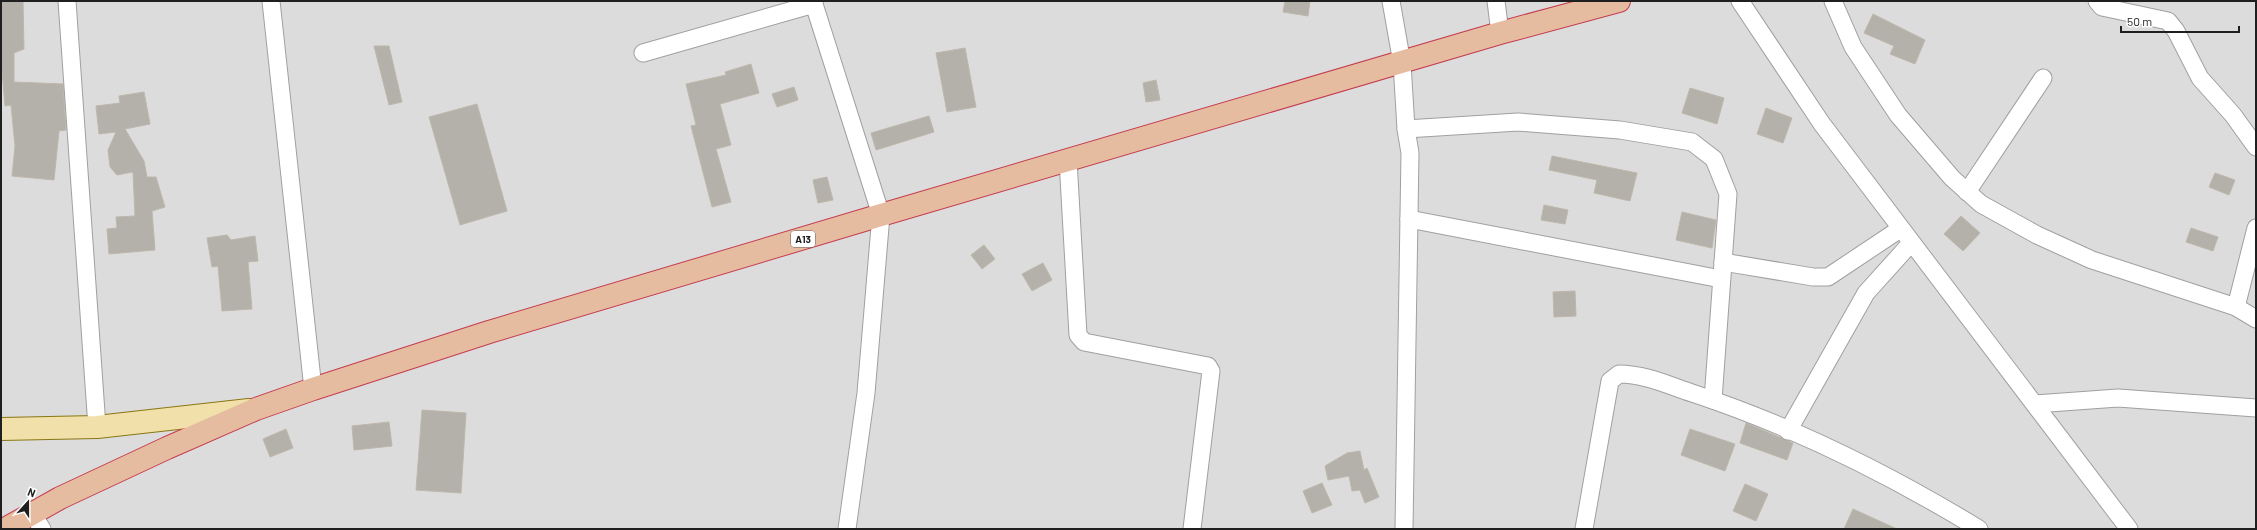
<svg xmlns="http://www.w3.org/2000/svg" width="2257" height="530" viewBox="0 0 2257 530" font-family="Barlow,sans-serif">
<rect width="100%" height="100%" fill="#efede7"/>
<!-- residential -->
<rect fill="#dddcdc" x="1" y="1" width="2255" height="528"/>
<!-- building -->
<g fill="#b4b0aa" stroke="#beb7ab">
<path d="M1,1H23L24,49L14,53V82L63,84L66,130L59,131L54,180L12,176L15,146L11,105L5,106L1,60Z"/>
<path d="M1285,1H1310L1308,16L1283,12Z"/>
<path d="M1873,14L1925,40L1915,64L1890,54L1894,46L1864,33Z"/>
<path d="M374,46H389L402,102L389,105Z"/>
<path d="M965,48L976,107L947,112L936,53Z"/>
<path d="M751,64L759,93L720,104L731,145L716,149L731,202L712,207L691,126L696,125L686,84L726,75L725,72Z"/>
<path d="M1156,80L1160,100L1146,102L1143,83Z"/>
<path d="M794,87L798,100L777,107L772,94Z"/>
<path d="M1690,88L1724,98L1717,124L1682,113Z"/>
<path d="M144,92L150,124L125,129L144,161L147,177H156L165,207L152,211L155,250L109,254L107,229L117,228L116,217L135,216L133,172L117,175L110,167L108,150L116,132L99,134L96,106L120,103L119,96Z"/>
<path d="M477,104L507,211L460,225L429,117Z"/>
<path d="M1766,108L1792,118L1783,143L1757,134Z"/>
<path d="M929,116L934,132L876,150L871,133Z"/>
<path d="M1552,156L1637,173L1630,201L1594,193L1597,180L1549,170Z"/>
<path d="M2215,173L2235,180L2229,195L2209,187Z"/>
<path d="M827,177L833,200L818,203L813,180Z"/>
<path d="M1544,205L1568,210L1565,224L1541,220Z"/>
<path d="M1682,212L1716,220L1712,248L1676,240Z"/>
<path d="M1961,216L1980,233L1963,251L1944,234Z"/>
<path d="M2191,228L2218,237L2213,251L2186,242Z"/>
<path d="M227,235L231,240L255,236L258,261L248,262L252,309L222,311L218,266L212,267L207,238Z"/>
<path d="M984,245L995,259L982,269L971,255Z"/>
<path d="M1043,263L1052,280L1032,291L1022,274Z"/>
<path d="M1575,291L1576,316L1554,317L1553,292Z"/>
<path d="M422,410L466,413L461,493L416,490Z"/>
<path d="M389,422L392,446L354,450L352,426Z"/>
<path d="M1746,423L1793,443L1787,460L1740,443Z"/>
<path d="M286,429L293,448L270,457L263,439Z"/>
<path d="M1690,429L1735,444L1725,471L1681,455Z"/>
<path d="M1360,451L1364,470L1367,468L1379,497L1365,503L1360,490L1352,491L1349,476L1328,480L1325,466L1347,453Z"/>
<path d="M1322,483L1332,505L1312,513L1303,491Z"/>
<path d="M1745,484L1768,494L1756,521L1733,511Z"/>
<path d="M1853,509L1897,529H1844Z"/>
</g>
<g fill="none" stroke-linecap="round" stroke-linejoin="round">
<defs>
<g id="minor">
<path d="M67,1L97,427"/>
<path d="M271,1L313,389"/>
<path d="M813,1L881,215L866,393L847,529"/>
<path d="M1391,1L1402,63L1406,129L1410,153L1404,529"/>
<path d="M1496,1L1500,33"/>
<path d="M1740,1L1822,124L2129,529"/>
<path d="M1833,1L1853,47L1898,115L1952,178L1981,204L2037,235L2092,260L2236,307L2256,319"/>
<path d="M2097,1L2102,7L2168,21L2176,31L2200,78L2233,115L2256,147"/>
<path d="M643,53L814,4"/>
<path d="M1406,129L1518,122L1620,130L1692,142L1714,159L1728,194L1713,400"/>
<path d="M1068,160L1078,335L1084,342L1208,366L1211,371L1192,529"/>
<path d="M1967,192L2043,78"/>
<path d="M1409,219L1721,279"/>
<path d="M1723,262L1813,277H1828L1900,229"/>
<path d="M2236,307L2256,228"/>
<path d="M2035,404L2118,398L2256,408"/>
<path d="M1788,431L1866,293L1911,243"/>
<path d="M32,513L42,529"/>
<path d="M1584,529L1610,381L1619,374C1644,374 1668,385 1692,393C1792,426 1889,474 1979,529"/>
</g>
<path id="primary" d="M1,429L97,427L249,410"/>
<path id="trunk" d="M5,529L60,498L167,448L256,409L313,389L489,332L881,215L1500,33L1619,1"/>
</defs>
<!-- minor casing -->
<use href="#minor" stroke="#a0a0a0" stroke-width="19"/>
<!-- primary casing -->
<use href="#primary" stroke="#887712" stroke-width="24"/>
<!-- trunk casing -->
<use href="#trunk" stroke="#c53b4f" stroke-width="24"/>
<!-- minor -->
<use href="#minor" stroke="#fff" stroke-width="17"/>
<!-- primary -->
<use href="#primary" stroke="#f1e0a9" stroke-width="22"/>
<!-- trunk -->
<use href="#trunk" stroke="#e6bca0" stroke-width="22"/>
</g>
<g text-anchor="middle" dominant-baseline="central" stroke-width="3" stroke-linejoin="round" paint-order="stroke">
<!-- shield labels -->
<rect fill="#fff" stroke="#626262" stroke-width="1" x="791" y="231" width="24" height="16" rx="3"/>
<g font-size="10" font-weight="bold" fill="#1f1f1f">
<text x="803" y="239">A13</text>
</g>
</g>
<!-- border -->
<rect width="2257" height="530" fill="none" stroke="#1f1f1f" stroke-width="4"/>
<!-- north arrow -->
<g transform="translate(28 502) rotate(21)" stroke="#ffffff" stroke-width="3" paint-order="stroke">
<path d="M0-3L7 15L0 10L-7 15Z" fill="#1f1f1f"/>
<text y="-6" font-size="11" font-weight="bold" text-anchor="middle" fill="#1f1f1f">N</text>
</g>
<!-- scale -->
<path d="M2121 26v6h118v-6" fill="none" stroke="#1f1f1f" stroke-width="2"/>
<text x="2127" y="26" font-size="12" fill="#1f1f1f" stroke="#ffffff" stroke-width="3" paint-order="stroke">50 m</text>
</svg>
